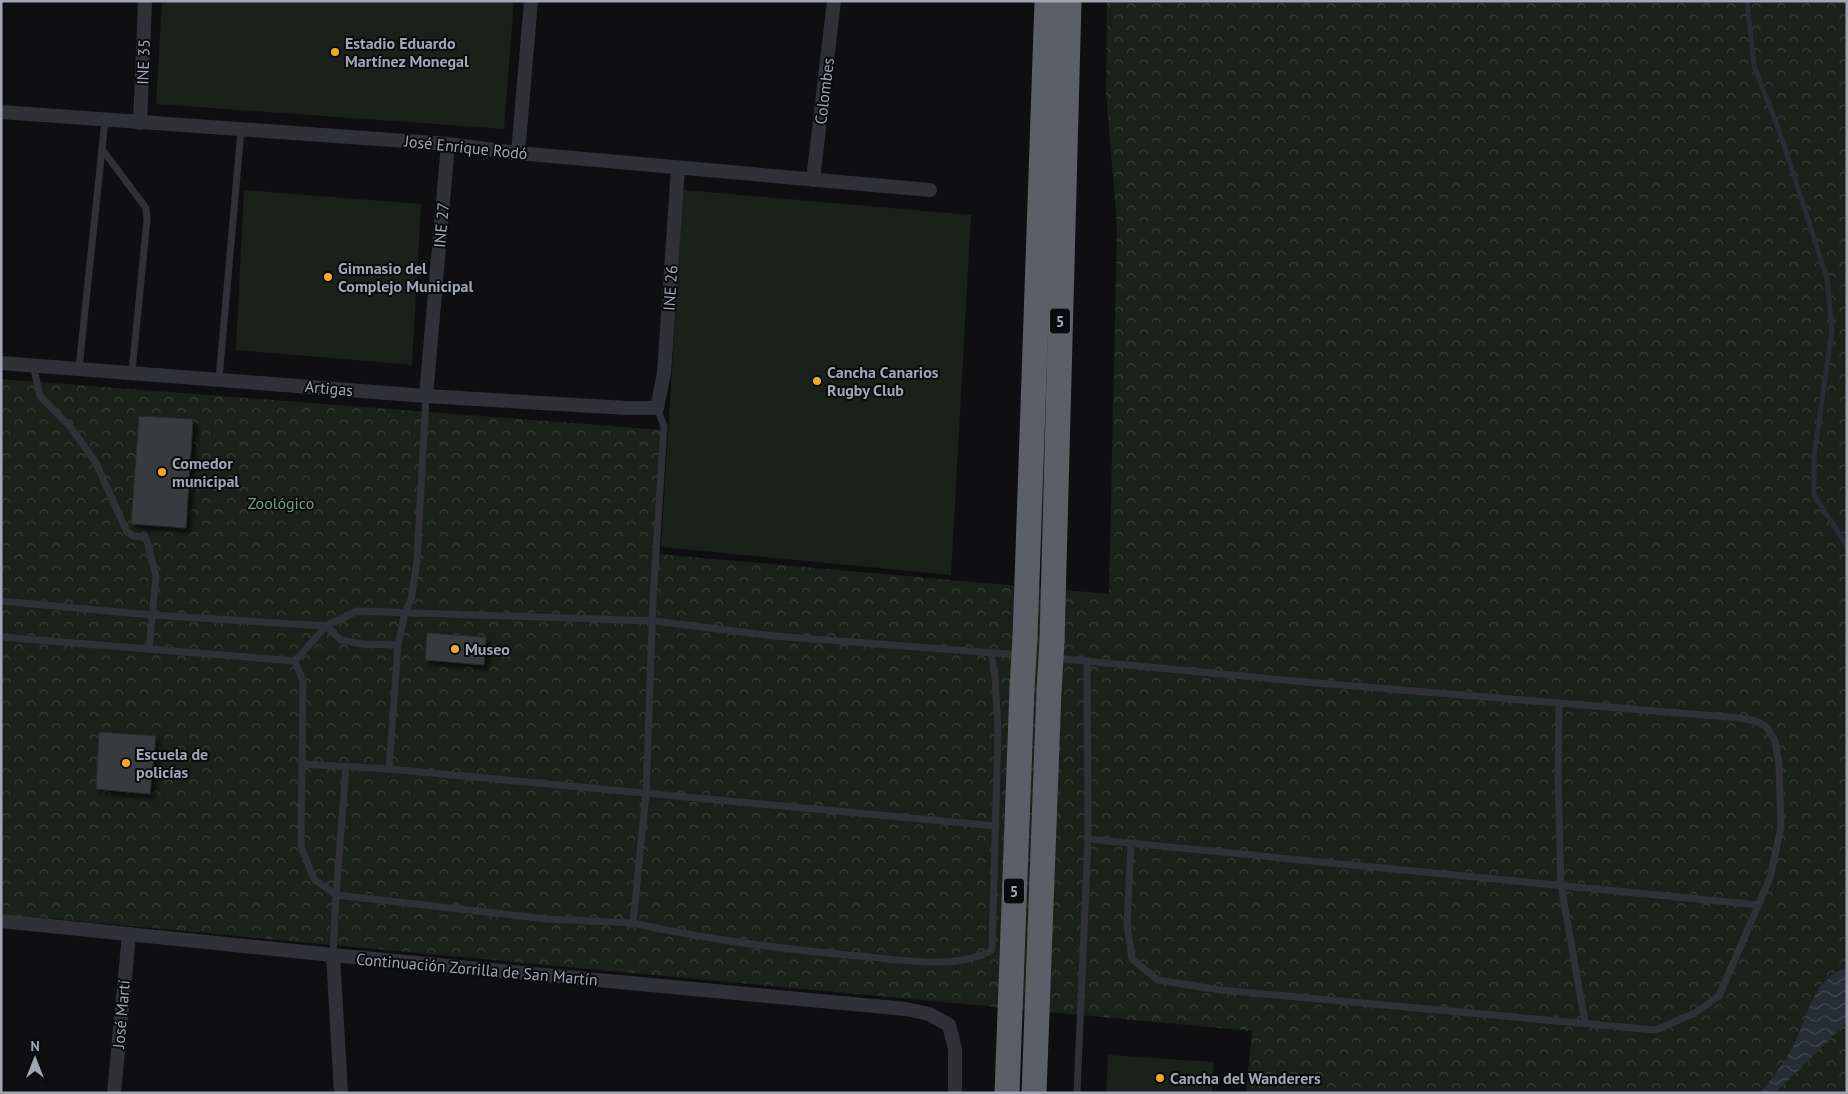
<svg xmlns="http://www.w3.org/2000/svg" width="1848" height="1094" viewBox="0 0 1848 1094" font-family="'PT Sans',sans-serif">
<defs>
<pattern id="forest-crowns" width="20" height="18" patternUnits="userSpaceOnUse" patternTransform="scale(1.25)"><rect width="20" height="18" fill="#1a211a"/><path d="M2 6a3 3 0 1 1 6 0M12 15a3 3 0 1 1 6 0" fill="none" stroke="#383e39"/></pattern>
<pattern id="water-waves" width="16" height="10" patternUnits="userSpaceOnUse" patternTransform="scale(1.25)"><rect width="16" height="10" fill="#262e35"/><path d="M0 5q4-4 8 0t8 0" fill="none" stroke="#424950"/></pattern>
<filter id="shadow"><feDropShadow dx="4.5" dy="4.5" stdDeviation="2.5" flood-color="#0009"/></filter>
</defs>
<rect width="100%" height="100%" fill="#0f0f11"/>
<!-- grass -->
<g fill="#1a211a">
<path d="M162,1H514L504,129L156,104Z"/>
<path d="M244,190L421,204L412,365L236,350Z"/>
<path d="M683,190L971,215L951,575L661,547Z"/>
<path d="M1108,1055L1214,1062L1212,1093H1106Z"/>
</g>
<!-- forest -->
<path fill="url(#forest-crowns)" d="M1107,1H1847V1093H1246L1252,1031L1,914V379L663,430L657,554L1109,594L1117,226L1106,92Z"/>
<!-- water -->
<path fill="url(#water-waves)" d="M1847,968V1022L1775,1093H1759C1771,1083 1791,1052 1797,1038C1809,1011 1814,978 1847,968Z"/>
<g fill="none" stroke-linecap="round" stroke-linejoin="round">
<!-- stream -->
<path stroke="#262e35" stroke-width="5" d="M1747,1L1754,66L1779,130L1827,278L1832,330L1814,457V495L1847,546"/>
</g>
<!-- building -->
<g fill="#393a3e" stroke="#29292d" filter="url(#shadow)">
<path d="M139,416L193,419L186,528L131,524Z"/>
<path d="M427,633L486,637L484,665L425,660Z"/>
<path d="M99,732L156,736L150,794L96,789Z"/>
</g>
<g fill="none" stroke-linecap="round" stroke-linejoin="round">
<!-- lane -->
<g stroke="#303136" stroke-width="7">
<path d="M102,149L146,208L147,220L132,372"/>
<path d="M33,365L40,396L72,429L96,463L127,532L133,536L144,537L147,541L156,576L149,649"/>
<path d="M79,368L105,120"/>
<path d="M219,379L241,130"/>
<path d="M1,601L152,615L326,626L341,640L362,644L398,645"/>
<path d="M1,637L295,661"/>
<path d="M1054,658L1305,682L1740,718L1756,721L1767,727L1775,741L1779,763L1781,827L1770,878L1719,996L1695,1013L1656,1030L1220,990L1158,980L1132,959L1127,924L1131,844"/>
<path d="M295,661L326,626L357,611L654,621L774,636L1021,655"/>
<path d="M295,661L303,681L301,847L314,879L336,895"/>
<path d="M1559,704L1558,776L1561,886L1585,1022"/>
<path d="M302,764L389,769L996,826"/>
<path d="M389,769L398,645L405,612L411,600L417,561L426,396"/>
<path d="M1088,839L1759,905"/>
<path d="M336,895L346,767"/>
<path d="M633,923C707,940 782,949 858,956C898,959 956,971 992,950L998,731L995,676L991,653"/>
<path d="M333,955L336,895L547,919L633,923L646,793L653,600L664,426L657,408"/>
<path d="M1077,1093L1088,839L1087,660"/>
</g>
<!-- street -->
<g stroke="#303136" stroke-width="14">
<path d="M1,112L448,144L518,153L930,190"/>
<path d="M140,123L145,1"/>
<path d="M518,153L531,1"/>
<path d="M813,180L834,1"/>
<path d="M1,363L426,396L627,408H657L664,373L678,168"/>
<path d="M426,396L448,144"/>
<path d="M1,921L333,955L906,1009L929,1014L949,1025L955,1049V1093"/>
<path d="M333,955L341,1093"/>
<path d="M114,1093L129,935"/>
</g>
<!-- highway -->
<g stroke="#5c5f67" stroke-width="25">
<path d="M1025,638L1047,1"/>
<path d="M1052,641L1069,1"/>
<path d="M1007,1093L1022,689"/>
<path d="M1034,1093L1049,690"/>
</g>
<!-- highway-bridge -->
<g stroke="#5c5f67" stroke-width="25">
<path d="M1022,689L1025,638"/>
<path d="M1049,690L1052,641"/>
</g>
</g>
<!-- markers -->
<g fill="#f7aa21" stroke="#0a0b0c" stroke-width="2">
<circle cx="335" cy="52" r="5"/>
<circle cx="328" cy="277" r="5"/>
<circle cx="817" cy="381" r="5"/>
<circle cx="162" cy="472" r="5"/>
<circle cx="455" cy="649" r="5"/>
<circle cx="126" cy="763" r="5"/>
<circle cx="1160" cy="1078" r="5"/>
</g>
<g text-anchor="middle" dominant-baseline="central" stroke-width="4" stroke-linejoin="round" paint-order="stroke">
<!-- shield labels -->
<g fill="#0a0b0c" stroke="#737880" stroke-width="1">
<rect x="1050" y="308.5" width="20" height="25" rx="4"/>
<rect x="1004" y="878.5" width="20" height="25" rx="4"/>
</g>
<g font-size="15" font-weight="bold" fill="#a0a6b2">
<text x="1060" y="321">5</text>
<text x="1014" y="891">5</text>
</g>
<!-- poi labels -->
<g font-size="16" font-weight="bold" fill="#a0a6b2" stroke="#0a0b0c" text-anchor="start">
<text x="345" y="43">Estadio Eduardo<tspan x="345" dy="18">Martínez Monegal</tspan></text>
<text x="338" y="268">Gimnasio del<tspan x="338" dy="18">Complejo Municipal</tspan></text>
<text x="827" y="372">Cancha Canarios<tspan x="827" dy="18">Rugby Club</tspan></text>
<text x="172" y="463">Comedor<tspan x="172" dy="18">municipal</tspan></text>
<text x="465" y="649">Museo</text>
<text x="136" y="754">Escuela de<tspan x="136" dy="18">policías</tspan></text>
<text x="1170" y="1078">Cancha del Wanderers</text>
</g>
<!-- street labels -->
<g font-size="16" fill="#a0a6b2" stroke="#0a0b0c">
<text transform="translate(143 62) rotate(-88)">INE 35</text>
<text transform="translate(824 91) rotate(-83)">Colombes</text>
<text transform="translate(466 147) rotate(6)">José Enrique Rodó</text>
<text transform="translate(441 225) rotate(-85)">INE 27</text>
<text transform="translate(670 288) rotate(-86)">INE 26</text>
<text transform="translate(329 388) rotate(5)">Artigas</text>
<text transform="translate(477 969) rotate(5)">Continuación Zorrilla de San Martín</text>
<text transform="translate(121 1014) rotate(-85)">José Martí</text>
</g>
<!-- park labels -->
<g font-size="16" fill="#769e77" stroke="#0a0b0c">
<text x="281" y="503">Zoológico</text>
</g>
</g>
<!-- border -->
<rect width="1848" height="1094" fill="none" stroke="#a0a6b2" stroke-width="5"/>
<!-- north arrow -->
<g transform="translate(35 1059)" stroke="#0a0b0c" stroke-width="4" paint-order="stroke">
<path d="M0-4L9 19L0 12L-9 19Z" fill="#a0a6b2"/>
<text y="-8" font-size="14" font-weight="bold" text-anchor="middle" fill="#a0a6b2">N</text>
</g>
</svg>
